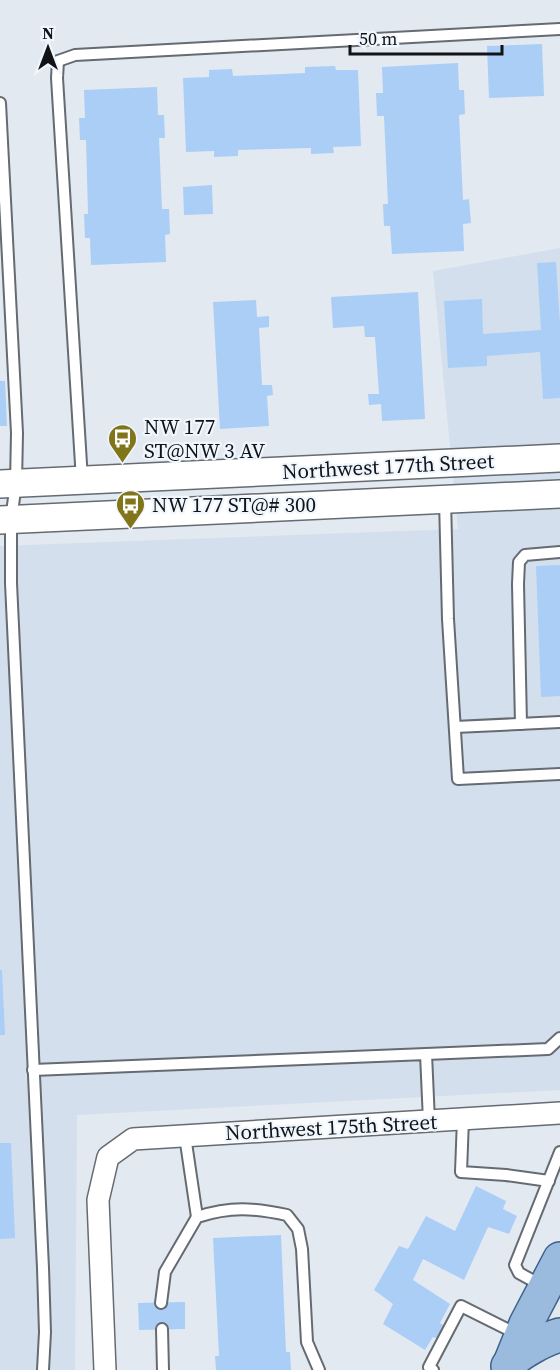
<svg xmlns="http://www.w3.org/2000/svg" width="560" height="1370" viewBox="0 0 560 1370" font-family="'Source Serif 4',serif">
<rect width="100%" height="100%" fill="#e2e9f1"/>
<!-- built -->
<path fill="#d3dfed" d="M560,248V1090L77,1115L75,1370H0V546L458,529L433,271Z"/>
<!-- building -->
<g fill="#abcef6">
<path d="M542,44L544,96L489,98L487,46Z"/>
<path d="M458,63L459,90H464L465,114L459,115L463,200L469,199L471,223L463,224L464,251L392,254L390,226H384L383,204H388L384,116H377L376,93H383L382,67Z"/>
<path d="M335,66L336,70H358L361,146L333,147L334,153L311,154V148L238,150V156L214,157V151L186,152L183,78L209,77V70L232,69L233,76L305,73V67Z"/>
<path d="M157,87L158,115H164L165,138H159L162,209H169L170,234L165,235L166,262L91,265L90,238H85L84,214H88L86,140H80L79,118H85L84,90Z"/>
<path d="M212,185L213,214L184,215L183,187Z"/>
<path d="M556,262L560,324V398L543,399L540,352L487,356V366L448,368L444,301L482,299L483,334L541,330L537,263Z"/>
<path d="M418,292L425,419L382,421L381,404L369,405L368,394H379L375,337H365L364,326L333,328L331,297Z"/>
<path d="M256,300L257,317L269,316V327L259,328L262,385H272L273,395L267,396L269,426L220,429L213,302Z"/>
<path d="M0,381H5L7,426H0Z"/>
<path d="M560,565V696L541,697L536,566Z"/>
<path d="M0,970H2L5,1035H0Z"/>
<path d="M0,1143H11L15,1238L0,1239Z"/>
<path d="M476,1186L506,1201L503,1209L517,1216L509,1234L488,1227L464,1280L423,1259L413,1280L450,1304L440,1323L446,1327L438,1339L433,1337L425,1350L383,1324L393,1304L374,1290L399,1246L408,1249L426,1216L455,1231Z"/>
<path d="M281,1235L286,1352H290L291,1370H216L215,1356H219L213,1238Z"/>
<path d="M185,1302V1329L139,1330L138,1303Z"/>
</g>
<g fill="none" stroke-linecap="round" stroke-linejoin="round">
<defs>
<g id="service">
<path d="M0,103L17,433L16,483L11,520V583L43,1268L45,1332L43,1370"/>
<path d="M82,480L57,78L58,61L75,55L560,29"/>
<path d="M445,500L448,619L458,779L560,774"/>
<path d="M521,724L518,584L519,562L525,555L560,552"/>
<path d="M455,727L560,722"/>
<path d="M426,1054L548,1049L560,1038"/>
<path d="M33,1070L426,1054L429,1121"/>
<path d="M463,1119L461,1172L506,1175L549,1181"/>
<path d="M185,1136L197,1217"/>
<path d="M541,1285L519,1273L515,1265L560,1152"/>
<path d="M161,1303L165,1272L197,1217C231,1206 253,1208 287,1215L298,1229L302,1249L307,1342L319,1370"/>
<path d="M162,1329L163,1370"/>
<path d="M433,1370L429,1367L461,1306L519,1335"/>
</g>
<path id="minor" d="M105,1370L98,1200L108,1157L133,1139L560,1113"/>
<g id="tertiary">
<path d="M0,484L560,458"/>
<path d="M0,520L560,494"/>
</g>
<g id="primary">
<path d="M511,1361L526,1324L560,1259"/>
<path d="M508,1366C516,1354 545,1339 560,1335"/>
</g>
</defs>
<!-- service casing -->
<use href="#service" stroke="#656b71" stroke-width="14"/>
<!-- minor casing -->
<use href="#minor" stroke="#656b71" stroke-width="24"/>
<!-- tertiary casing -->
<use href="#tertiary" stroke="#656b71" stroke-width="30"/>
<!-- primary casing -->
<use href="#primary" stroke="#3e628a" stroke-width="36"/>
<!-- service -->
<use href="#service" stroke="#fff" stroke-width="10"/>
<!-- minor -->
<use href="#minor" stroke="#fff" stroke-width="21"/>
<!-- tertiary -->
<use href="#tertiary" stroke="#fff" stroke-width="27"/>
<!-- primary -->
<use href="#primary" stroke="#9abade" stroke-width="33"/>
</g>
<!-- icons -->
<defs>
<symbol id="bus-pin" viewBox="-11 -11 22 30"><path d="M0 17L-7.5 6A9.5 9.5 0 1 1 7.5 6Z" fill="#807518" stroke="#f0f6fe"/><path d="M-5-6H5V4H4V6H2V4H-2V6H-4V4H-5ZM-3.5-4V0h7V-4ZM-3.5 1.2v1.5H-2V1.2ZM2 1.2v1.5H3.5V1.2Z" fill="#fff"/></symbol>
</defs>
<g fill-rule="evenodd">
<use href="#bus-pin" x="106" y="422" width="33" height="45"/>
<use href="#bus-pin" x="114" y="488" width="33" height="45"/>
</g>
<g text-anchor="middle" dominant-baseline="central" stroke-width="4.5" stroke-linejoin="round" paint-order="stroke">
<!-- poi labels -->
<g font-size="21" fill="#111316" stroke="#f0f6fe" text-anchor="start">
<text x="144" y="426">NW 177<tspan x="144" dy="24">ST@NW 3 AV</tspan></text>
<text x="152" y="504">NW 177 ST@# 300</text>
</g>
<!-- street labels -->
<g font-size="21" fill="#111316" stroke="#f0f6fe">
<text transform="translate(388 466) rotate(-3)">Northwest 177th Street</text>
<text transform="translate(331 1127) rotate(-3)">Northwest 175th Street</text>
</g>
</g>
<!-- north arrow -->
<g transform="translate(48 48)" stroke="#f0f6fe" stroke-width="4.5" paint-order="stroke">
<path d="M0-4.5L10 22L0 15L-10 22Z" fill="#111316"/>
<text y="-9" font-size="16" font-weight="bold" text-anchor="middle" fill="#111316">N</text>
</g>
<!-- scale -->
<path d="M350 45v9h152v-9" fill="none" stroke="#111316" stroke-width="3"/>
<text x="359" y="45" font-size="18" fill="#111316" stroke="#f0f6fe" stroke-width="4.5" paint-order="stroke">50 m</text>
</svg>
